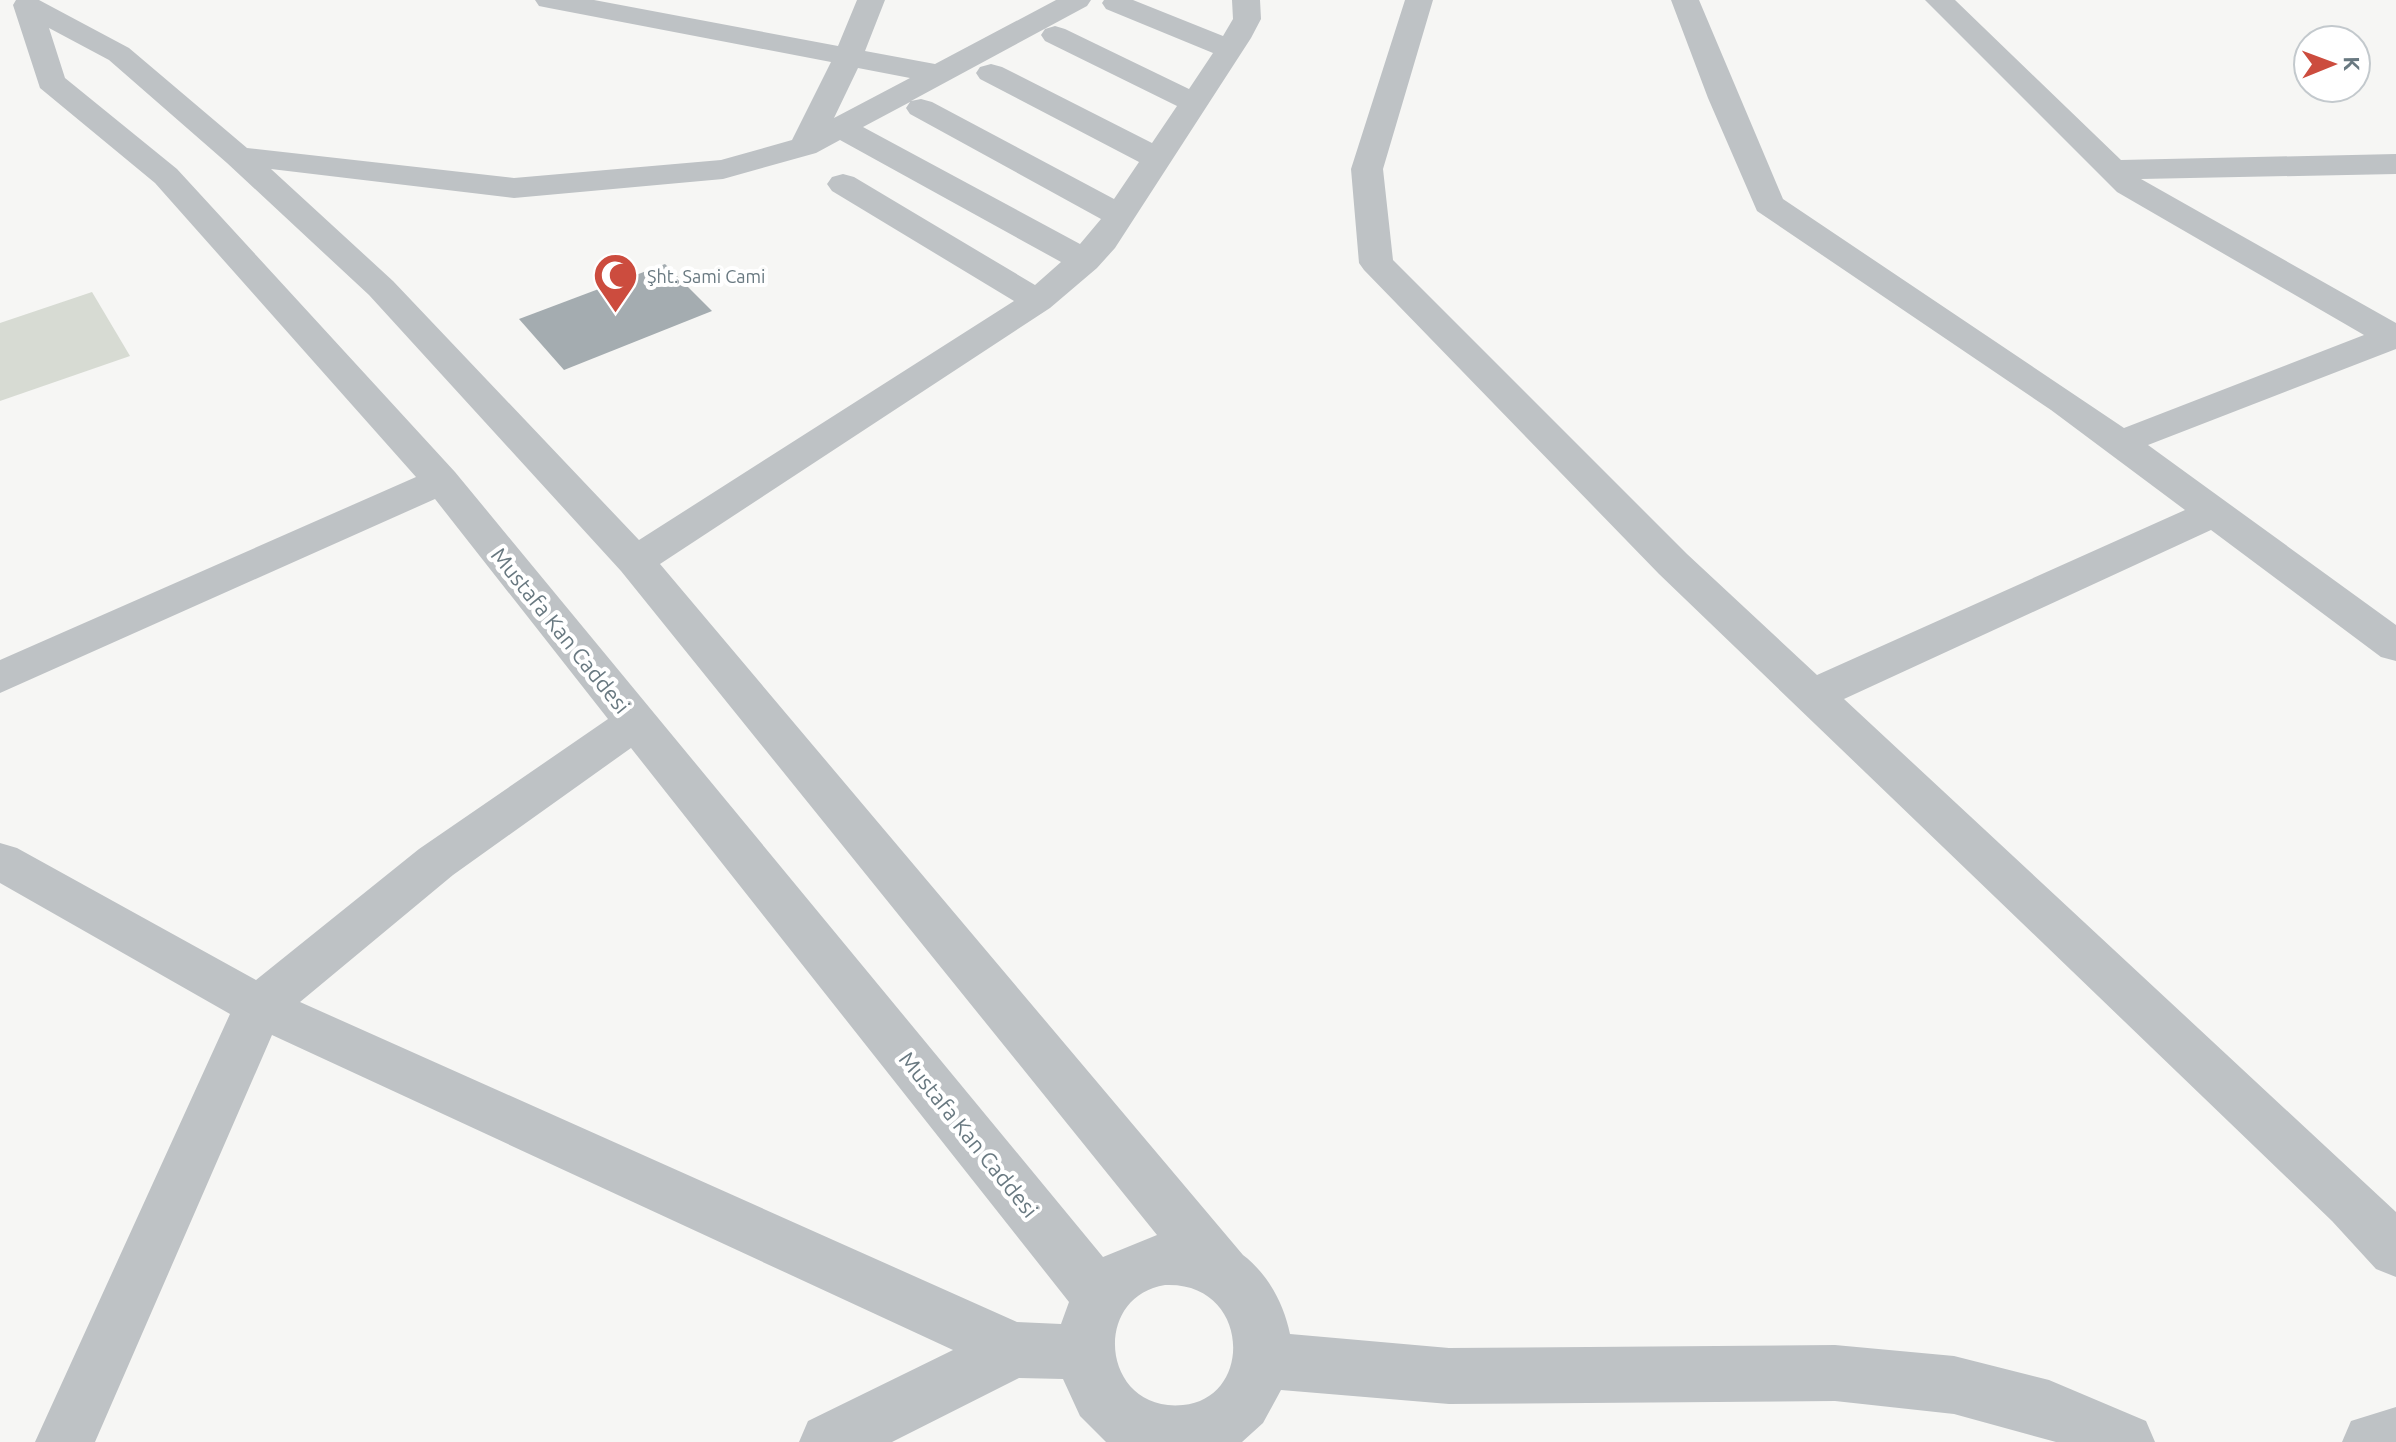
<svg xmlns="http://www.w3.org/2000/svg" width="2396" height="1442" viewBox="0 0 2396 1442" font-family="Ubuntu,sans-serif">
<rect width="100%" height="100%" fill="#f6f6f4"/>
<!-- green -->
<path fill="#d7dbd3" d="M92,292L130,356L0,401V323Z"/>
<!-- building -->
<path fill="#a4acb0" d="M665,264L712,311L564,370L519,319Z"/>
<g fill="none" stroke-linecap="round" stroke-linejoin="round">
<!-- minor -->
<g fill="#bec2c5" fill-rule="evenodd">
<path d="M16,0H39L129,48L247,148L514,178L721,160L792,140L831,62L549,8L539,6L535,0H594L838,46L857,0H885L865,51L935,64L1056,0H1091L1087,6L911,101L921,99L932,102L1114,199L1139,162L980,79L976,73L980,67L991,64L1002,67L1152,143L1177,106L1045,41L1041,35L1045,29L1055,26L1065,29L1189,89L1213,53L1106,9L1102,3L1104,0H1133L1223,36L1233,19L1232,0H1260L1261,19L1251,38L1115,248L1097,268L1050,308L660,564L1243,1255C1268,1274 1284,1304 1290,1334L1449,1348L1835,1345L1954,1356L2049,1380L2146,1421L2155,1442H2056L1954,1414L1835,1401L1449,1404L1281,1390L1263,1423L1242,1442H1106L1080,1416L1063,1379L1019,1378L892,1442H799L808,1421L953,1350L272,1035L95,1442H35L230,1014L0,883V843L17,848L256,980L419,849L608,719L435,499L0,693V660L416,477L155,183L40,88L13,5ZM49,28L109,60L227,163L369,295L621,571L1157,1235L1103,1257L455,472L177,169L65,78ZM858,68L910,78L834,118ZM910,102L906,108L910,114L1101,219L1080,244L863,127ZM840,140L1061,262L1035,285L854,177L843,174L832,177L827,184L832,191L1014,301L639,540L393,281L271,169L514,198L723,179L816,153ZM631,748L1069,1302L1061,1324L1017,1322L300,1002L453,875ZM1165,1285C1250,1281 1255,1398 1183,1405C1102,1413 1090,1297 1165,1285Z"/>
<path d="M1405,0H1433L1383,169L1393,260L1687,554L1817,675L2185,510L2051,410L1757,211L1708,98L1671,0H1699L1783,199L2124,428L2364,335L2117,192L1925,0H1955L2121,160L2396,154V174L2141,179L2396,323V349L2148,445L2396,625V661L2381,657L2211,530L1844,699L2396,1212V1277L2376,1269L2332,1221L1659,574L1364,270L1359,263L1351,169Z"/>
<path d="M2396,1407V1442H2342L2351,1421Z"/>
</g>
</g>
<!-- icons -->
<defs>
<symbol id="mosque-pin" viewBox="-11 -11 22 30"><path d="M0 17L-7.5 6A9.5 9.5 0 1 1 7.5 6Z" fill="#cc4c3e" stroke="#fff"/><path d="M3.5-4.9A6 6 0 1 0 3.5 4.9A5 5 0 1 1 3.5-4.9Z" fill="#fff"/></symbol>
</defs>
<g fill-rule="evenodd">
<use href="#mosque-pin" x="590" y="250" width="51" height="69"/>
</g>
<g text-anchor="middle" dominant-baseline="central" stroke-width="8" stroke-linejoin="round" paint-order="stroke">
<!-- far-poi labels -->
<g font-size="18" fill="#697981" stroke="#fff" text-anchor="start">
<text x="647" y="276">Şht. Sami Cami</text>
</g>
<!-- street labels -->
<g font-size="22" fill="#697981" stroke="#fff">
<text transform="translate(561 630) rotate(51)">Mustafa Kan Caddesi</text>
<text transform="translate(969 1134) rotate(51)">Mustafa Kan Caddesi</text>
</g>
</g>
<!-- north arrow -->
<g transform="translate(2332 64) rotate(89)"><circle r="38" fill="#ffffff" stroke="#c3c9cd" stroke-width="2"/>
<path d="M0-6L14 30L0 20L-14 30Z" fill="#cc4c3e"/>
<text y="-12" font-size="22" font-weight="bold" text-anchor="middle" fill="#697981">K</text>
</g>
</svg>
